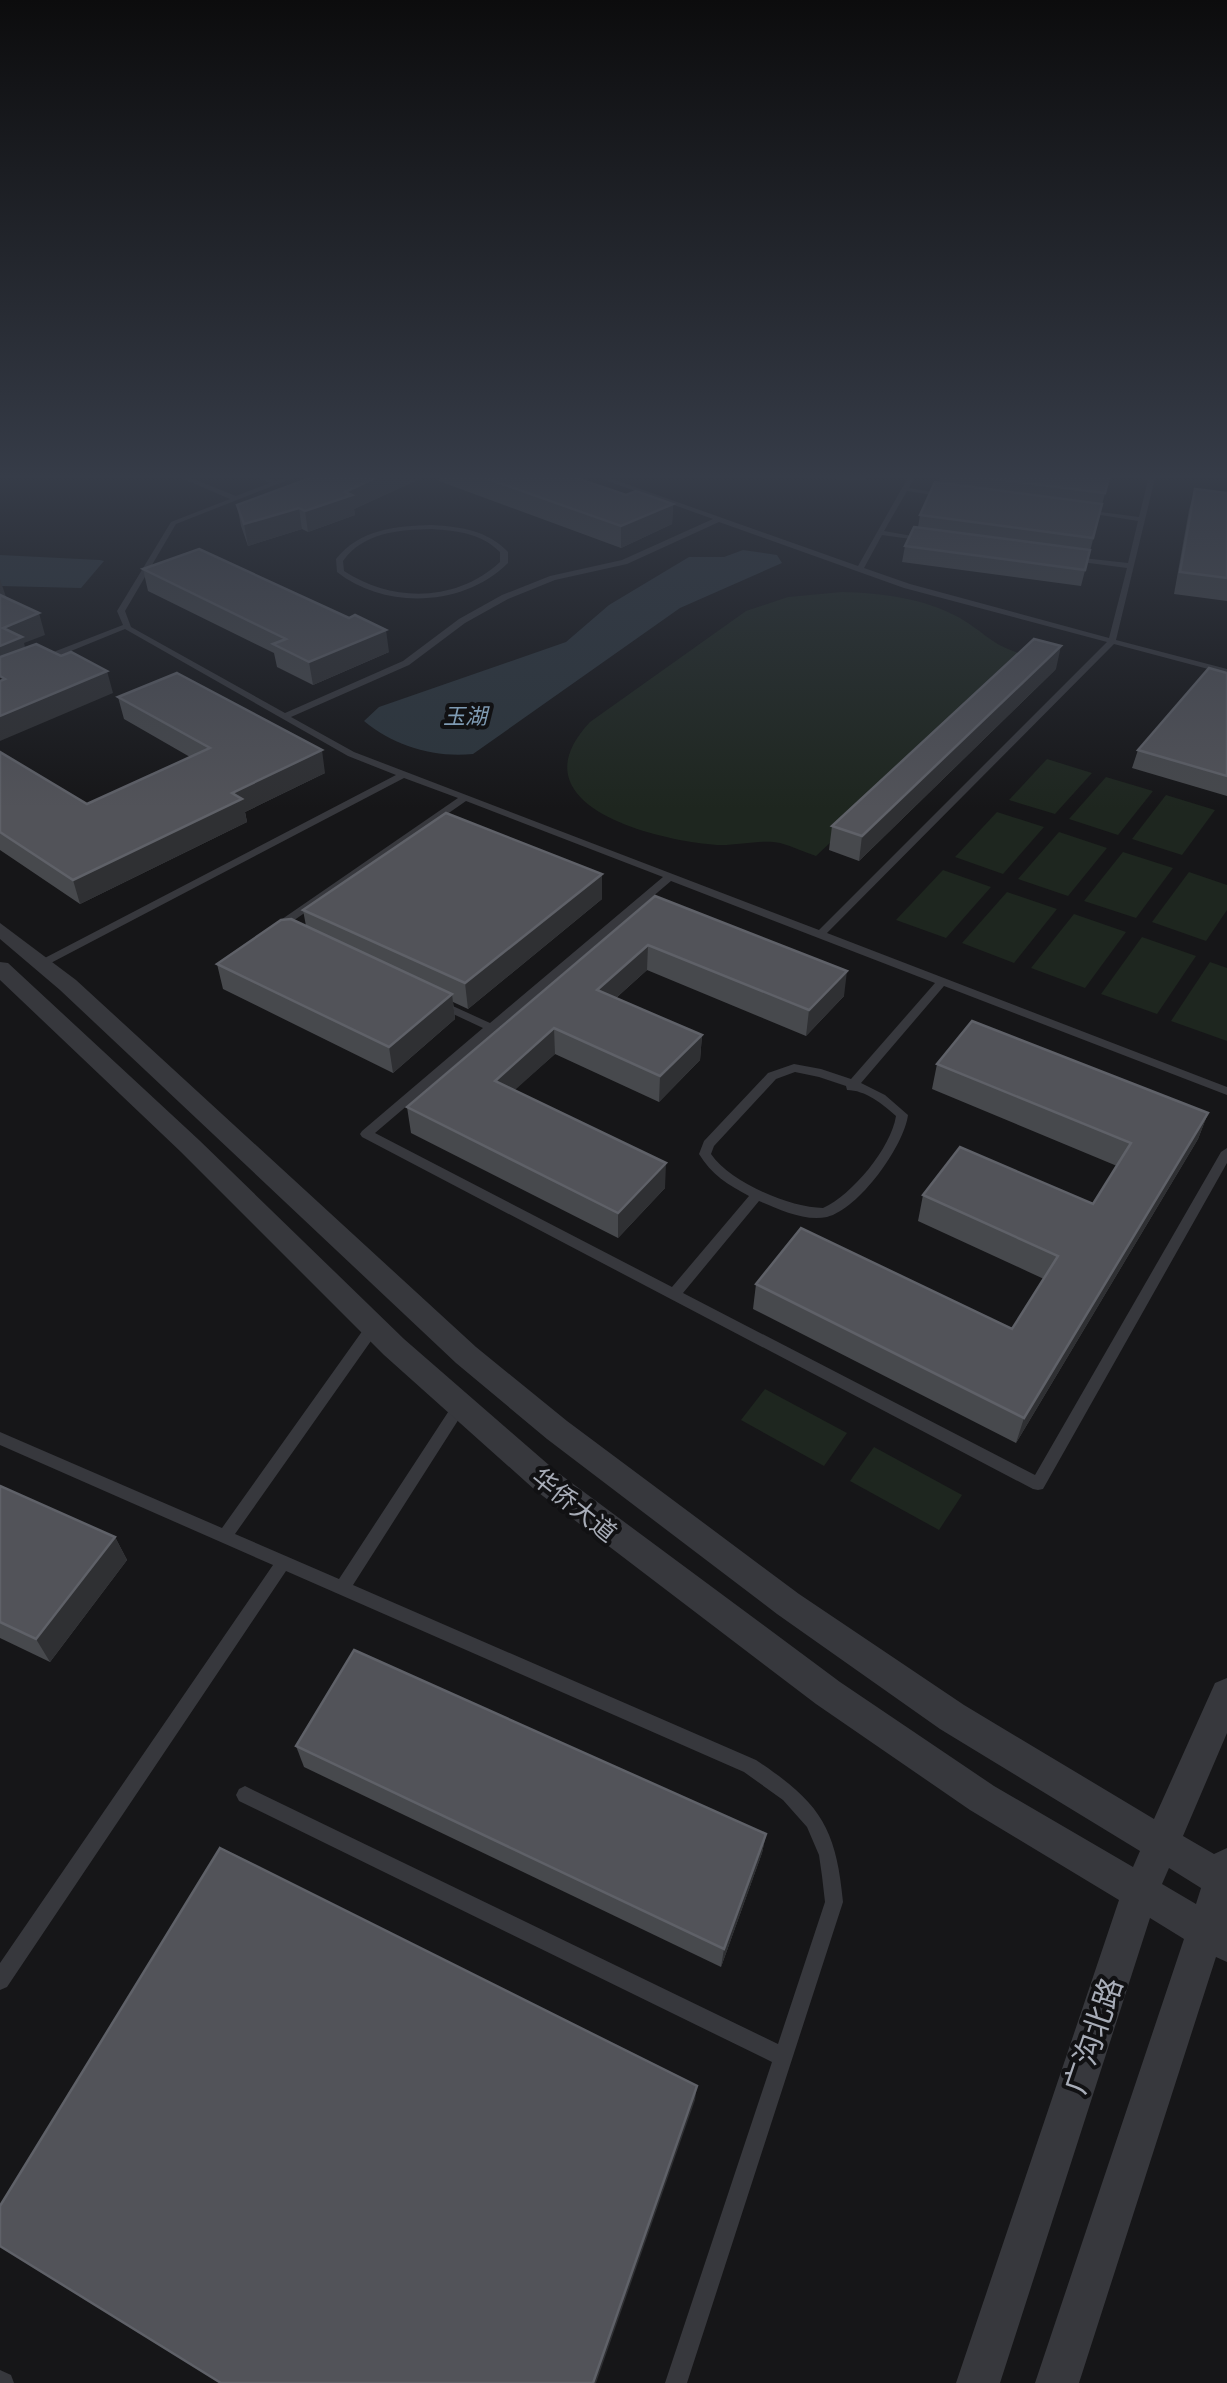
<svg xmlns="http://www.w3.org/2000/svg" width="1227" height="2383" viewBox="0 0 1227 2383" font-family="Lato,'Noto Sans SC',sans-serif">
<rect width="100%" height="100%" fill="#161618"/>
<!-- green -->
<g fill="#1e261f">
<path d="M842,592C882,593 924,598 960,618C990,636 991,646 1029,656L816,856C804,852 792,846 780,843C761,839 737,846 717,845C658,841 511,806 590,722L746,611L788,597Z"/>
<path d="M1047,759L1092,773L1055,814L1009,800Z"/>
<path d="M1106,777L1153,791L1118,835L1069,819Z"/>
<path d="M1166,795L1215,810L1182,855L1132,839Z"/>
<path d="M997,812L1044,827L1003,874L955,857Z"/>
<path d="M1059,832L1107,848L1068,896L1018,879Z"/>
<path d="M1123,852L1173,868L1136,918L1084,901Z"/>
<path d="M943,870L991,887L946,938L896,920Z"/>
<path d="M1189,872L1227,885V910L1206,941L1152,922Z"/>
<path d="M1007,892L1057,909L1014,963L962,943Z"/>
<path d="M1074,914L1126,932L1085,988L1031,968Z"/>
<path d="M1142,937L1196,956L1157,1014L1101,994Z"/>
<path d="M1210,962L1227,968V1041L1171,1021Z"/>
<path d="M765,1389L847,1433L824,1466L741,1420Z"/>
<path d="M874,1447L962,1495L939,1530L850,1481Z"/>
</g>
<!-- water -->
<g fill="#2c353c">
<path d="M743,550L777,555L782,563L680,608L473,754C434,758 394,746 364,721L379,707L566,642L609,605L689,557H724Z"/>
<path d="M0,555L100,560L104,561L81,588L0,586Z"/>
</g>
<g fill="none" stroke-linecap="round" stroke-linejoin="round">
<!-- lane -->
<g fill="#37383d" fill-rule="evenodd">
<path d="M172,474H181L236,496L270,483L250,474H259L276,481L294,474H303L176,524L125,611L131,627L285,713L403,661L459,619L502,595L550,576L622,560L713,519L588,474H598L858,566L910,474H916L909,488L949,495L946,497L907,491L884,531L929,539L925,541L882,535L864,568L910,584L1109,638L1127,568L1074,561L1070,559L1074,557L1128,563L1138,521L1082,512L1085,510L1139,517L1148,480L1116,474H1156L1116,640L1227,669V674L1114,644L827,933L1227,1087V1095L944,986L861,1083L885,1095L908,1115C904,1146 859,1209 827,1217C805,1222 778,1209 759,1201L683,1293L1035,1475L1221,1152L1227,1148V1163L1043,1489L1038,1490L1033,1489L362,1137L360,1134L362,1131L483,1028L436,1006L435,1004L436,1002H444L490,1023L663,877L466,801L280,930H272V926L458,798L404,778L47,965H39V961L396,775L348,756L125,629L44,662H38V658L123,625L117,611L171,522L230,499ZM719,522L904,588L1107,642L819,930L354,752L291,717L409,665L465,623L508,599L555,580L627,564ZM671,881L935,983L851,1079L821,1069L794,1064L768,1073L704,1141L699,1154C711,1174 728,1185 749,1196L672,1287L375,1133ZM795,1072L819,1077L846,1086L847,1090C865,1090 883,1104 896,1116C891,1148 852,1195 823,1208C790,1208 730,1182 711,1154L714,1146L776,1079Z"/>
<path d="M740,474L865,476L868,478L865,480L743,476Z"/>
<path d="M432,525C461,527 487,530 508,552V563C464,607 385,610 337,572L336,559C360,529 396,526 432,525ZM432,529C458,531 481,533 500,552V562C457,602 393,603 344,571L343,561C364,532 398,530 432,529Z"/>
<path d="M373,1322L378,1323L380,1327L378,1331L235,1534L339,1579L454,1403L459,1401L464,1403L466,1407L464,1411L353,1585L756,1760C819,1802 836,1826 843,1902L687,2383H665L772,2062L239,1801L236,1795L239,1789L245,1786L251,1789L778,2044L825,1902L822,1876L819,1855L807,1827L783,1800L744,1772L286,1571L7,1987L0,1990V1963L273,1565L0,1445V1432L222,1528L368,1323Z"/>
<path d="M0,2370L11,2375L14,2383H0Z"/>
</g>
<!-- street -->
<path fill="#37383d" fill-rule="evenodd" d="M0,923L76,980L476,1347L567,1421L799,1594L964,1705L1154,1819L1215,1683L1227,1678V1733L1183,1836L1214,1854L1227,1848V1962L1216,1957L1079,2383H1035L1184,1939L1150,1918L1000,2383H956L1119,1900L970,1810L816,1704L535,1490L384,1355L181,1152L0,980V962L8,963L199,1140L404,1339L557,1472L840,1682L994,1786L1133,1867L1140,1851L940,1729L777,1614L547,1439L456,1363L60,990L0,939ZM1169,1868L1201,1888L1196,1904L1162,1884Z"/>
</g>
<!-- wall -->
<g fill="#47494d">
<path d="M321,474H426V476L354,509L355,515L308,532L302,529L248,546L241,526L237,505Z"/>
<path d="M438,474H565L626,495L673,504L672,524L621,548L439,481Z"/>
<path d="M940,474H1110L1081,586L902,562L905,546L918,527L920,515L939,483Z"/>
<path d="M1195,489L1227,493V601L1174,594L1189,510Z"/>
<path d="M143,569L389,652L313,685L277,667L274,653L148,591Z"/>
<path d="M1056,669L859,861L829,850L832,826Z"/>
<path d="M1227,673V796L1132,768L1138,750Z"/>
<path d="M118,697L325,773L245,812L247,822L80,904L0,850V752L87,804L190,757L124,719Z"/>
<path d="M655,896L844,996L806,1036L647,970L616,998L702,1035L700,1060L659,1102L555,1054L514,1090L665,1188L618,1238L411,1133L407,1107Z"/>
<path d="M602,899L468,1009L453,1002L455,1019L393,1073L223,989L217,964L306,926L303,910Z"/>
<path d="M937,1064L1208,1113L1198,1139L1016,1443L753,1309L756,1284L1012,1329L1044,1279L918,1221L923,1195L1093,1204L1117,1166L932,1089Z"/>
<path d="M0,1486L115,1537L127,1560L50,1662L0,1638Z"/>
<path d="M296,1746L766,1834L762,1853L721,1967L304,1767Z"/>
</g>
<!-- shaded-wall -->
<g fill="#2f3033">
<path d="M383,474H426V476L354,509L355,515L308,532L305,511Z"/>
<path d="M673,504L672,524L621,548V526Z"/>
<path d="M299,508L302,529L248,546L244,524Z"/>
<path d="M0,579L7,600L0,607Z"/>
<path d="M39,613L45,635L24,643L28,659L0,670V646L3,628Z"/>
<path d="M386,630L389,652L313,685L309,662Z"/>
<path d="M1061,646L1056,669L859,861L862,836Z"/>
<path d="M107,671L113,693L0,741V716Z"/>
<path d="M322,750L325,773L245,812L247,822L80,904L73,880L232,793Z"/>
<path d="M602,874V899L468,1009L465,983Z"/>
<path d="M648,945L647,970L597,1015V990Z"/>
<path d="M847,971L844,996L806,1036L809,1010Z"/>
<path d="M452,994L455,1019L393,1073L389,1047Z"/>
<path d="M554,1028L555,1054L497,1106L495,1081Z"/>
<path d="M702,1035L700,1060L659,1102L660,1076Z"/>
<path d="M1208,1113L1198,1139L1016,1443L1024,1418Z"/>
<path d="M666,1163L665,1188L618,1238V1213Z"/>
<path d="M115,1537L127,1560L50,1662L36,1639Z"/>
<path d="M766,1834L762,1853L721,1967L724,1949Z"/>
<path d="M697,2086L695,2100L596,2383H593Z"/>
</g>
<!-- building -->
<g fill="#525359" stroke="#5f6168" stroke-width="2.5">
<path d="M321,474H383L345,492L352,495L305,511L299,508L244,524L237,505Z"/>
<path d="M474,474H565L626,495L636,491L673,504L621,526Z"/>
<path d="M956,474H1110L1105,493Z"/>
<path d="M935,482L1102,504L1093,538L920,515Z"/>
<path d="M1195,489L1227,493V578L1180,572Z"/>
<path d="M914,527L1090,550L1085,570L905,546Z"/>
<path d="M199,549L349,618L355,615L386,630L309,662L273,644L286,639L143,569Z"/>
<path d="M0,595L39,613L3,628L22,637L0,646Z"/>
<path d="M1034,639L1061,646L862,836L832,826Z"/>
<path d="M36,644L61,656L71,652L107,671L0,716V681L5,679L0,676V657Z"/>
<path d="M1209,668L1227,673V776L1138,750Z"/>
<path d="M177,673L322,750L232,793L242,799L73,880L0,832V752L87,804L210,748L118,697Z"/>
<path d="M446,813L602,874L465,983L303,910Z"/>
<path d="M655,896L847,971L809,1010L648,945L597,990L702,1035L660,1076L554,1028L495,1081L666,1163L618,1213L407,1107Z"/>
<path d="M291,919L452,994L389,1047L217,964L281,920Z"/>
<path d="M972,1021L1208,1113L1024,1418L756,1284L801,1228L1012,1329L1058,1256L923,1195L960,1147L1093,1204L1131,1143L937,1064Z"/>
<path d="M0,1486L115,1537L36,1639L0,1622Z"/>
<path d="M354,1650L766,1834L724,1949L296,1746Z"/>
<path d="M220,1848L697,2086L593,2383H221L0,2246V2206Z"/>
</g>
<!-- sky -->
<linearGradient id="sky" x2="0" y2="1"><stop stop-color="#0c0c0d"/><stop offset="0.59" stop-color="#363c48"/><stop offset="1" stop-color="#363c48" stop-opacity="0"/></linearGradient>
<rect width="1227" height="808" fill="url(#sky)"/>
<g text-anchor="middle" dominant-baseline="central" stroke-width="8" stroke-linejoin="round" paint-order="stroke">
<!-- far-water labels -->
<g font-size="22" font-style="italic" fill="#7f9bb3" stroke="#111113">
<text x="465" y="715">玉湖</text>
</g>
<!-- street labels -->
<g font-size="25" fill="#a8adb8" stroke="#111113">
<text transform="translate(575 1504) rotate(39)">华侨大道</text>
</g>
<!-- near-street labels -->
<g font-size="30" fill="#a8adb8" stroke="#111113">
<text transform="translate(1092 2035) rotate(-71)">广沟北路</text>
</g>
</g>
</svg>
